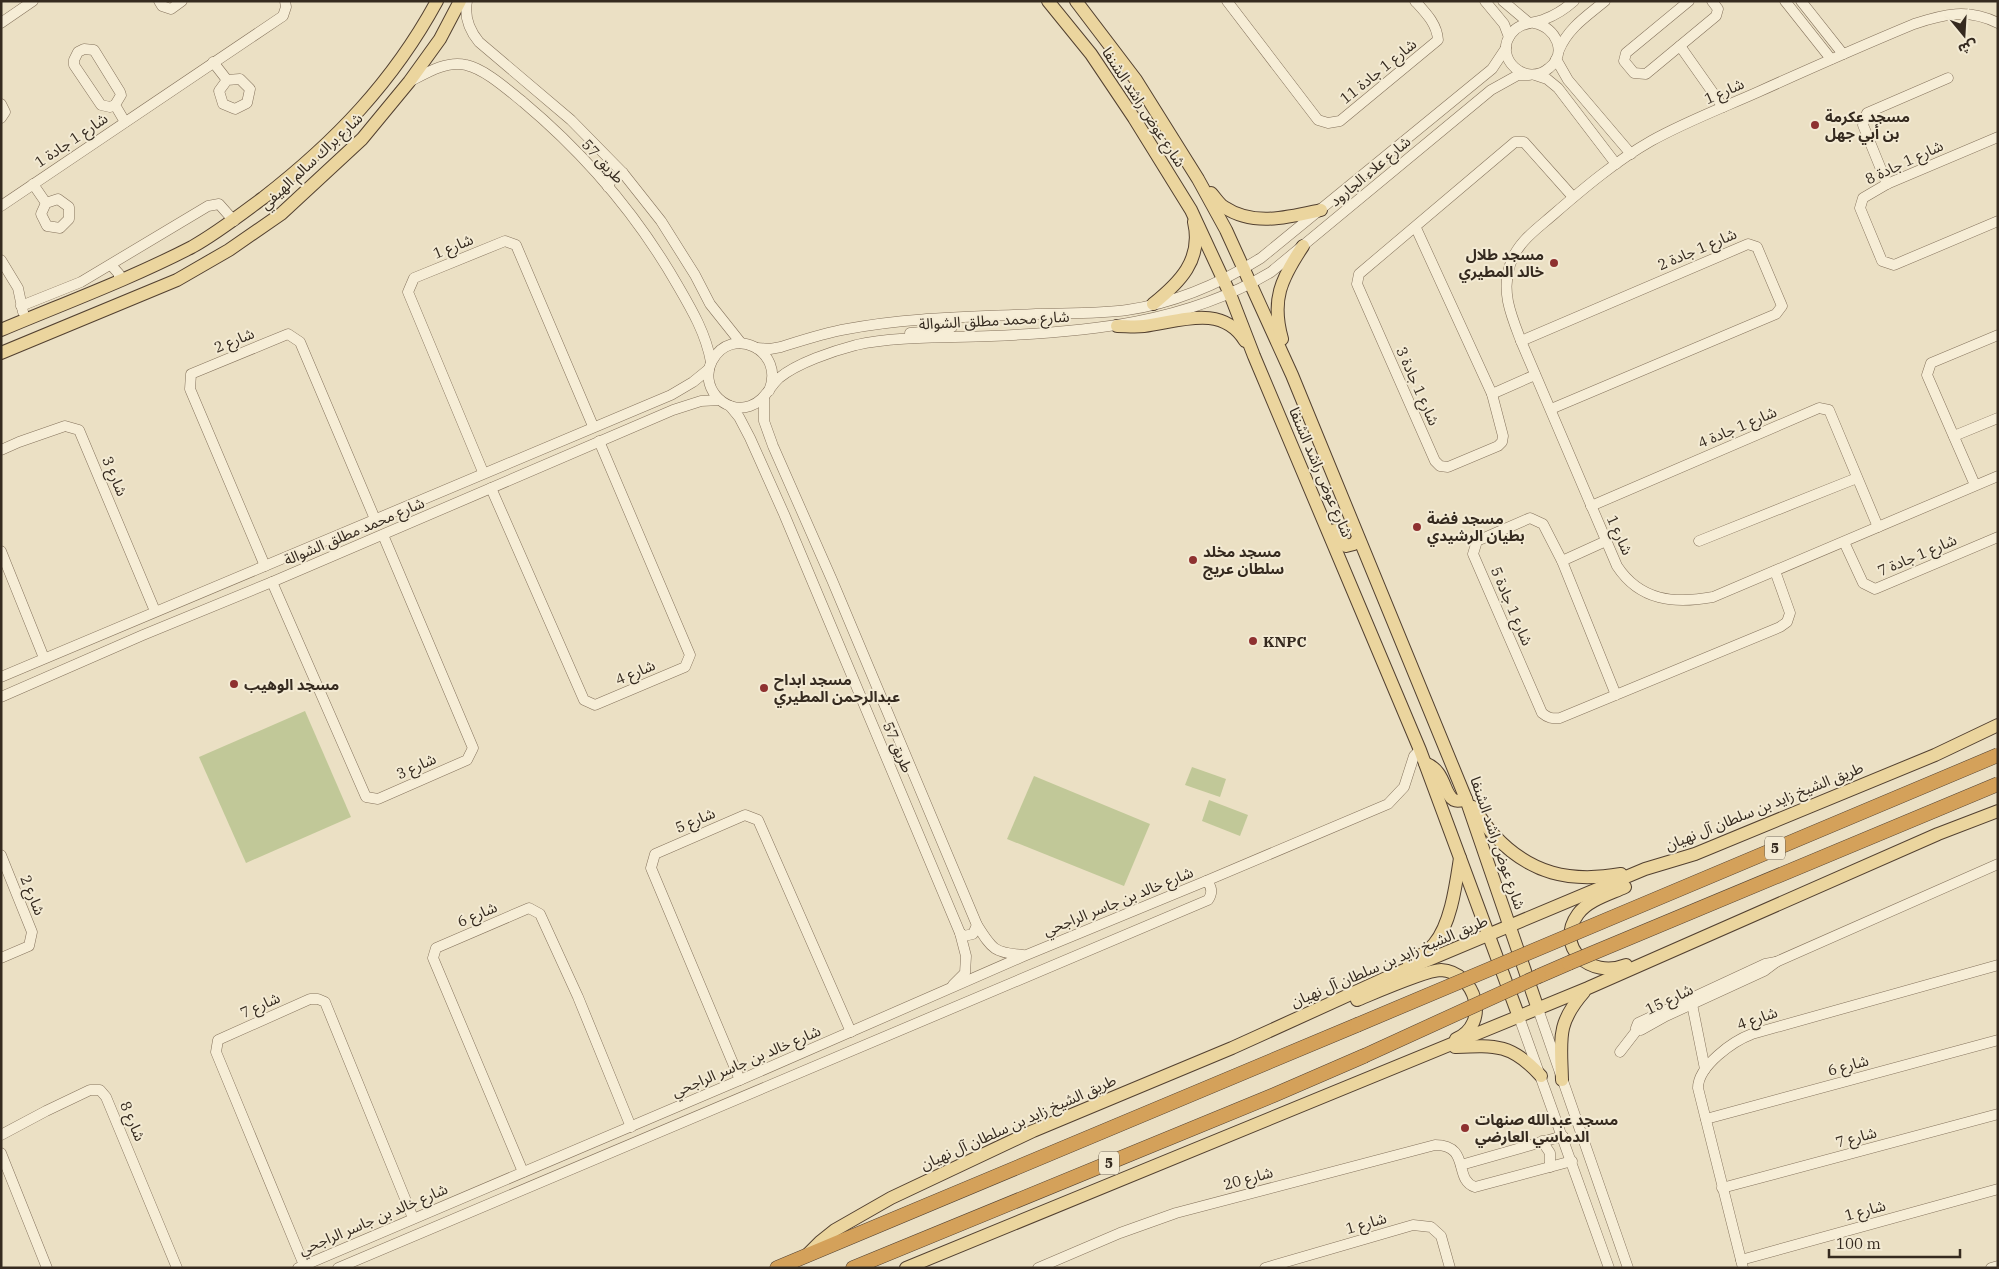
<svg xmlns="http://www.w3.org/2000/svg" width="1999" height="1269" viewBox="0 0 1999 1269" font-family="'IBM Plex Serif','Noto Sans Arabic',serif">
<rect width="100%" height="100%" fill="#ebe0c4"/>
<!-- green -->
<g fill="#c1c898">
<path d="M305,711L351,817L246,863L199,757Z"/>
<path d="M1192,767L1226,779L1220,797L1185,785Z"/>
<path d="M1034,776L1150,824L1124,886L1007,839Z"/>
<path d="M1209,800L1248,815L1240,836L1202,821Z"/>
</g>
<g fill="none" stroke-linecap="round" stroke-linejoin="round">
<defs>
<g id="minor">
<path d="M159,1L162,6L171,9L182,1"/>
<path d="M467,1C464,17 469,30 479,42L571,120L623,173L661,221L695,275L710,304L741,343"/>
<path d="M1227,1L1318,120L1328,123L1340,121L1438,40C1437,24 1426,13 1415,1"/>
<path d="M1485,1L1504,24L1509,37"/>
<path d="M1503,1L1529,23"/>
<path d="M1689,1L1626,53L1624,61L1634,73L1646,74L1716,16L1718,9L1712,1"/>
<path d="M1785,1L1831,59"/>
<path d="M1801,1L1843,54"/>
<path d="M1,23L33,1"/>
<path d="M1534,23C1556,27 1568,53 1549,68C1526,88 1493,58 1511,34C1519,22 1533,24 1545,19C1556,15 1565,9 1574,1"/>
<path d="M1998,23C1968,8 1944,14 1914,24C1861,46 1809,69 1758,92C1722,108 1685,122 1651,141C1616,161 1584,188 1554,214C1537,229 1517,242 1510,265C1501,292 1511,315 1521,341L1617,566C1640,601 1674,604 1713,597L1998,476"/>
<path d="M1680,46L1723,107"/>
<path d="M1559,50C1568,28 1587,16 1605,1"/>
<path d="M1556,59L1568,80L1631,154"/>
<path d="M213,62L227,80"/>
<path d="M1535,75L1547,79L1558,88L1616,164"/>
<path d="M240,79L250,89L247,103L235,109L223,104L219,91L227,80Z"/>
<path d="M409,82C426,73 447,60 466,65C485,69 508,90 523,102C585,154 638,216 678,286C692,310 706,334 711,362"/>
<path d="M1,104L5,112L1,118"/>
<path d="M115,105L110,107L101,105L74,65V60L78,52L84,49L94,50L120,92L121,95L115,105L125,122"/>
<path d="M1998,137L1887,184L1863,198L1860,208L1882,261L1894,265L1998,221"/>
<path d="M33,184L46,203"/>
<path d="M1887,184L1863,125L1867,113L1948,78"/>
<path d="M608,187L612,178L623,173"/>
<path d="M58,199L69,207V219L60,228L47,226L41,214L46,203Z"/>
<path d="M1,206L283,16L286,7L285,1"/>
<path d="M1416,228L1492,394L1503,436L1502,442L1498,446L1448,467L1440,466L1435,461L1357,284L1359,274L1515,142H1524L1573,197"/>
<path d="M1,260L18,288L23,312"/>
<path d="M111,265L119,274V281"/>
<path d="M21,306L81,282L208,206L219,204L234,221"/>
<path d="M910,333L947,330L952,327L951,318"/>
<path d="M1521,341L1748,244L1757,247L1782,306L1776,314L1551,409"/>
<path d="M757,348L770,349L781,347C803,340 824,333 847,329C909,317 973,317 1036,314C1066,313 1098,314 1127,310C1175,303 1221,283 1261,258L1492,69L1506,48"/>
<path d="M769,391C786,350 731,324 712,361C699,385 723,415 750,406C765,401 769,387 779,378C797,363 833,351 856,345C896,336 949,338 991,336C1088,332 1186,323 1271,272L1491,90L1518,75H1529"/>
<path d="M1492,394L1535,375"/>
<path d="M764,397V421L773,446L832,580L977,925C992,949 994,953 1023,955"/>
<path d="M730,406L739,417L750,438L784,514L960,933L966,956L965,973L953,985"/>
<path d="M1954,436L1998,418"/>
<path d="M1,450L19,442L65,426L79,430L155,611"/>
<path d="M483,472L408,292L414,278L505,241L516,245L593,426"/>
<path d="M1975,485L1927,375L1931,363L1998,335"/>
<path d="M491,488L584,700L595,705L685,667L690,655L599,441"/>
<path d="M1591,506L1819,408L1829,410L1878,527"/>
<path d="M1699,541L1857,478"/>
<path d="M1844,542L1863,583L1875,589L1998,537"/>
<path d="M1,551L44,658"/>
<path d="M1562,561L1606,541"/>
<path d="M265,566L190,389L191,374L288,334L300,342L375,519"/>
<path d="M272,582L366,797L378,799L467,760L473,748L383,535"/>
<path d="M1,677L671,395L693,382L709,369"/>
<path d="M1616,695L1562,561L1543,524L1530,518L1477,541L1473,554L1542,713C1548,718 1552,719 1560,718L1780,627L1787,622L1790,613L1775,571"/>
<path d="M1,697L143,635L272,582L673,410L701,401L720,400"/>
<path d="M1,855L32,932L29,946L1,958"/>
<path d="M1206,881L1388,804L1404,787L1414,756L1420,750"/>
<path d="M960,933L964,936L973,934L977,925"/>
<path d="M1776,962L1764,971L1666,1016L1641,1030L1636,1028L1638,1023L1765,964Z"/>
<path d="M1776,962L1998,864"/>
<path d="M1692,1004L1705,1069"/>
<path d="M1538,1009L1628,1268"/>
<path d="M1519,1017L1609,1268"/>
<path d="M1620,1052L1637,1030"/>
<path d="M740,1080L651,868L655,854L745,815L758,820L851,1032"/>
<path d="M1706,1119L1998,1040"/>
<path d="M1,1135L46,1111L90,1090H100L106,1097L177,1268"/>
<path d="M1542,1141L1550,1153V1167"/>
<path d="M1,1153L47,1268"/>
<path d="M1461,1165L1563,1136"/>
<path d="M523,1172L433,958L436,948L529,908L540,914L578,997L631,1127"/>
<path d="M1722,1188L1998,1114"/>
<path d="M1741,1260L1998,1189"/>
<path d="M304,1265L216,1052L218,1040L310,999H318L325,1002L413,1218"/>
<path d="M298,1268L740,1080L1024,956L1206,881C1212,886 1213,893 1208,900L338,1268"/>
<path d="M1038,1268L1120,1233L1176,1213L1435,1145C1471,1145 1453,1180 1475,1187L1572,1161"/>
<path d="M1265,1268L1413,1225L1431,1227L1441,1236L1450,1268"/>
<path d="M1743,1268L1698,1088C1698,1066 1733,1041 1752,1034L1998,965"/>
<path d="M1991,1268L1998,1266"/>
</g>
<g id="major">
<path d="M1048,1L1091,54L1134,118L1191,210L1230,294L1254,356L1420,750L1519,1017"/>
<path d="M1076,1L1136,80L1198,179L1226,230L1292,375L1466,799L1538,1009"/>
<path d="M1211,193C1215,197 1219,204 1224,207C1254,227 1289,217 1321,210"/>
<path d="M1153,304C1179,283 1203,260 1194,222"/>
<path d="M1117,326C1126,326 1135,327 1144,326C1178,322 1222,303 1245,341"/>
<path d="M1,330C65,303 130,279 192,247C217,233 240,215 263,198C335,142 393,82 437,1"/>
<path d="M1282,339C1271,300 1281,279 1303,246"/>
<path d="M1,353L177,280L229,250L281,214L362,139L409,82L440,39L460,1"/>
<path d="M1335,530L1340,539L1346,546L1354,544L1358,538"/>
<path d="M1425,763C1446,771 1443,794 1454,800C1458,802 1462,800 1466,799"/>
<path d="M1473,807C1480,816 1486,827 1494,835C1530,874 1570,883 1621,874"/>
<path d="M1625,887C1610,894 1588,900 1578,914C1554,947 1590,979 1626,965"/>
<path d="M1409,964C1417,958 1427,952 1434,944C1451,924 1456,884 1460,858"/>
<path d="M1357,1000C1374,993 1426,970 1441,970C1476,972 1491,1024 1456,1039"/>
<path d="M1455,1047C1496,1045 1512,1044 1541,1076"/>
<path d="M1562,1080C1561,1039 1556,1024 1584,992"/>
<path d="M808,1254L820,1242L835,1230L891,1198L1033,1131L1232,1048L1397,973L1645,869L1695,854L1935,755L1998,725"/>
<path d="M906,1268L1588,988L1938,834L1998,811"/>
</g>
<g id="highway">
<path d="M1539,976L1569,963"/>
<path d="M777,1268L1357,1025"/>
<path d="M853,1268L1274,1095L1364,1056"/>
</g>
</defs>
<!-- minor casing -->
<use href="#minor" stroke="#84725c" stroke-width="11"/>
<!-- major casing -->
<use href="#major" stroke="#524030" stroke-width="14"/>
<!-- highway casing -->
<use href="#highway" stroke="#524030" stroke-width="15"/>
<!-- minor -->
<use href="#minor" stroke="#f6edd6" stroke-width="10"/>
<!-- major -->
<use href="#major" stroke="#ebd59e" stroke-width="12"/>
<!-- highway -->
<use href="#highway" stroke="#d4a15a" stroke-width="14"/>
<defs>
<g id="highway-bridge">
<path d="M1569,963L1998,784"/>
<path d="M1357,1025L1998,755"/>
<path d="M1364,1056L1539,976"/>
</g>
</defs>
<!-- highway-bridge casing -->
<use href="#highway-bridge" stroke="#524030" stroke-width="15" stroke-linecap="butt"/>
<!-- highway-bridge -->
<use href="#highway-bridge" stroke="#d4a15a" stroke-width="14"/>
</g>
<!-- markers -->
<g fill="#8e3130" stroke="#f3ead3" stroke-width="2">
<circle cx="1815" cy="125" r="5"/>
<circle cx="1554" cy="263" r="5"/>
<circle cx="1417" cy="527" r="5"/>
<circle cx="1193" cy="560" r="5"/>
<circle cx="1253" cy="641" r="5"/>
<circle cx="234" cy="684" r="5"/>
<circle cx="764" cy="688" r="5"/>
<circle cx="1465" cy="1128" r="5"/>
</g>
<g text-anchor="middle" dominant-baseline="central" stroke-width="4" stroke-linejoin="round" paint-order="stroke">
<!-- shield labels -->
<g fill="#f3ead3" stroke="#6e6455" stroke-width="1">
<rect x="1765" y="836.5" width="20" height="23" rx="4"/>
<rect x="1099" y="1151.5" width="20" height="23" rx="4"/>
</g>
<g font-size="14" font-weight="bold" fill="#352a1f">
<text x="1775" y="848">5</text>
<text x="1109" y="1163">5</text>
</g>
<!-- street labels -->
<g font-size="15" fill="#352a1f" stroke="#f3ead3">
<text transform="translate(1378 71) rotate(-39)">شارع 1 جادة 11</text>
<text transform="translate(1724 91) rotate(-24)">شارع 1</text>
<text transform="translate(1144 107) rotate(57)">شارع عوض راشد الشنفا</text>
<text transform="translate(71 140) rotate(-34)">شارع 1 جادة 1</text>
<text transform="translate(311 161) rotate(-43)">شارع براك سالم الهيفي</text>
<text transform="translate(603 161) rotate(47)">طريق 57</text>
<text transform="translate(1904 162) rotate(-25)">شارع 1 جادة 8</text>
<text transform="translate(1370 171) rotate(-40)">شارع علاء الجارود</text>
<text transform="translate(453 246) rotate(-22)">شارع 1</text>
<text transform="translate(1697 249) rotate(-23)">شارع 1 جادة 2</text>
<text transform="translate(994 320) rotate(-3)">شارع محمد مطلق الشوالة</text>
<text transform="translate(234 340) rotate(-22)">شارع 2</text>
<text transform="translate(1418 386) rotate(66)">شارع 1 جادة 3</text>
<text transform="translate(1737 427) rotate(-23)">شارع 1 جادة 4</text>
<text transform="translate(1321 472) rotate(67)">شارع عوض راشد الشنفا</text>
<text transform="translate(115 476) rotate(67)">شارع 3</text>
<text transform="translate(354 531) rotate(-23)">شارع محمد مطلق الشوالة</text>
<text transform="translate(1620 535) rotate(66)">شارع 1</text>
<text transform="translate(1917 555) rotate(-23)">شارع 1 جادة 7</text>
<text transform="translate(1512 606) rotate(67)">شارع 1 جادة 5</text>
<text transform="translate(635 672) rotate(-23)">شارع 4</text>
<text transform="translate(898 747) rotate(67)">طريق 57</text>
<text transform="translate(416 766) rotate(-24)">شارع 3</text>
<text transform="translate(1764 806) rotate(-22)">طريق الشيخ زايد بن سلطان آل نهيان</text>
<text transform="translate(695 820) rotate(-23)">شارع 5</text>
<text transform="translate(1498 843) rotate(71)">شارع عوض راشد الشنفا</text>
<text transform="translate(33 895) rotate(68)">شارع 2</text>
<text transform="translate(1118 901) rotate(-22)">شارع خالد بن جاسر الراجحي</text>
<text transform="translate(477 914) rotate(-23)">شارع 6</text>
<text transform="translate(1389 961) rotate(-23)">طريق الشيخ زايد بن سلطان آل نهيان</text>
<text transform="translate(1669 999) rotate(-26)">شارع 15</text>
<text transform="translate(260 1005) rotate(-24)">شارع 7</text>
<text transform="translate(1757 1018) rotate(-19)">شارع 4</text>
<text transform="translate(746 1061) rotate(-23)">شارع خالد بن جاسر الراجحي</text>
<text transform="translate(1848 1065) rotate(-15)">شارع 6</text>
<text transform="translate(133 1121) rotate(67)">شارع 8</text>
<text transform="translate(1018 1122) rotate(-24)">طريق الشيخ زايد بن سلطان آل نهيان</text>
<text transform="translate(1856 1137) rotate(-15)">شارع 7</text>
<text transform="translate(1248 1178) rotate(-15)">شارع 20</text>
<text transform="translate(1865 1210) rotate(-15)">شارع 1</text>
<text transform="translate(373 1219) rotate(-23)">شارع خالد بن جاسر الراجحي</text>
<text transform="translate(1366 1223) rotate(-16)">شارع 1</text>
</g>
<!-- poi labels -->
<g font-size="15" font-weight="bold" fill="#352a1f" stroke="#f3ead3" text-anchor="start">
<text x="1825" y="116">مسجد عكرمة<tspan x="1825" dy="17">بن أبي جهل</tspan></text>
<text x="1544" y="254" text-anchor="end">مسجد طلال<tspan x="1544" dy="17">خالد المطيري</tspan></text>
<text x="1427" y="518">مسجد فضة<tspan x="1427" dy="17">بطيان الرشيدي</tspan></text>
<text x="1203" y="551">مسجد مخلد<tspan x="1203" dy="17">سلطان عريج</tspan></text>
<text x="1263" y="641">KNPC</text>
<text x="774" y="679">مسجد ابداح<tspan x="774" dy="17">عبدالرحمن المطيري</tspan></text>
<text x="244" y="684">مسجد الوهيب</text>
<text x="1475" y="1119">مسجد عبدالله صنهات<tspan x="1475" dy="17">الدماسي العارضي</tspan></text>
</g>
</g>
<!-- border -->
<rect width="1999" height="1269" fill="none" stroke="#352a1f" stroke-width="5"/>
<!-- north arrow -->
<g transform="translate(1964 35) rotate(162)" stroke="#f3ead3" stroke-width="4" paint-order="stroke">
<path d="M0-4L9 19L0 12L-9 19Z" fill="#352a1f"/>
<text y="-8" font-size="14" font-weight="bold" text-anchor="middle" fill="#352a1f">ش</text>
</g>
<!-- scale -->
<path d="M1829 1249v8h131v-8" fill="none" stroke="#352a1f" stroke-width="2.5"/>
<text x="1836" y="1249" font-size="15" fill="#352a1f" stroke="#f3ead3" stroke-width="4" paint-order="stroke">100 m</text>
</svg>
